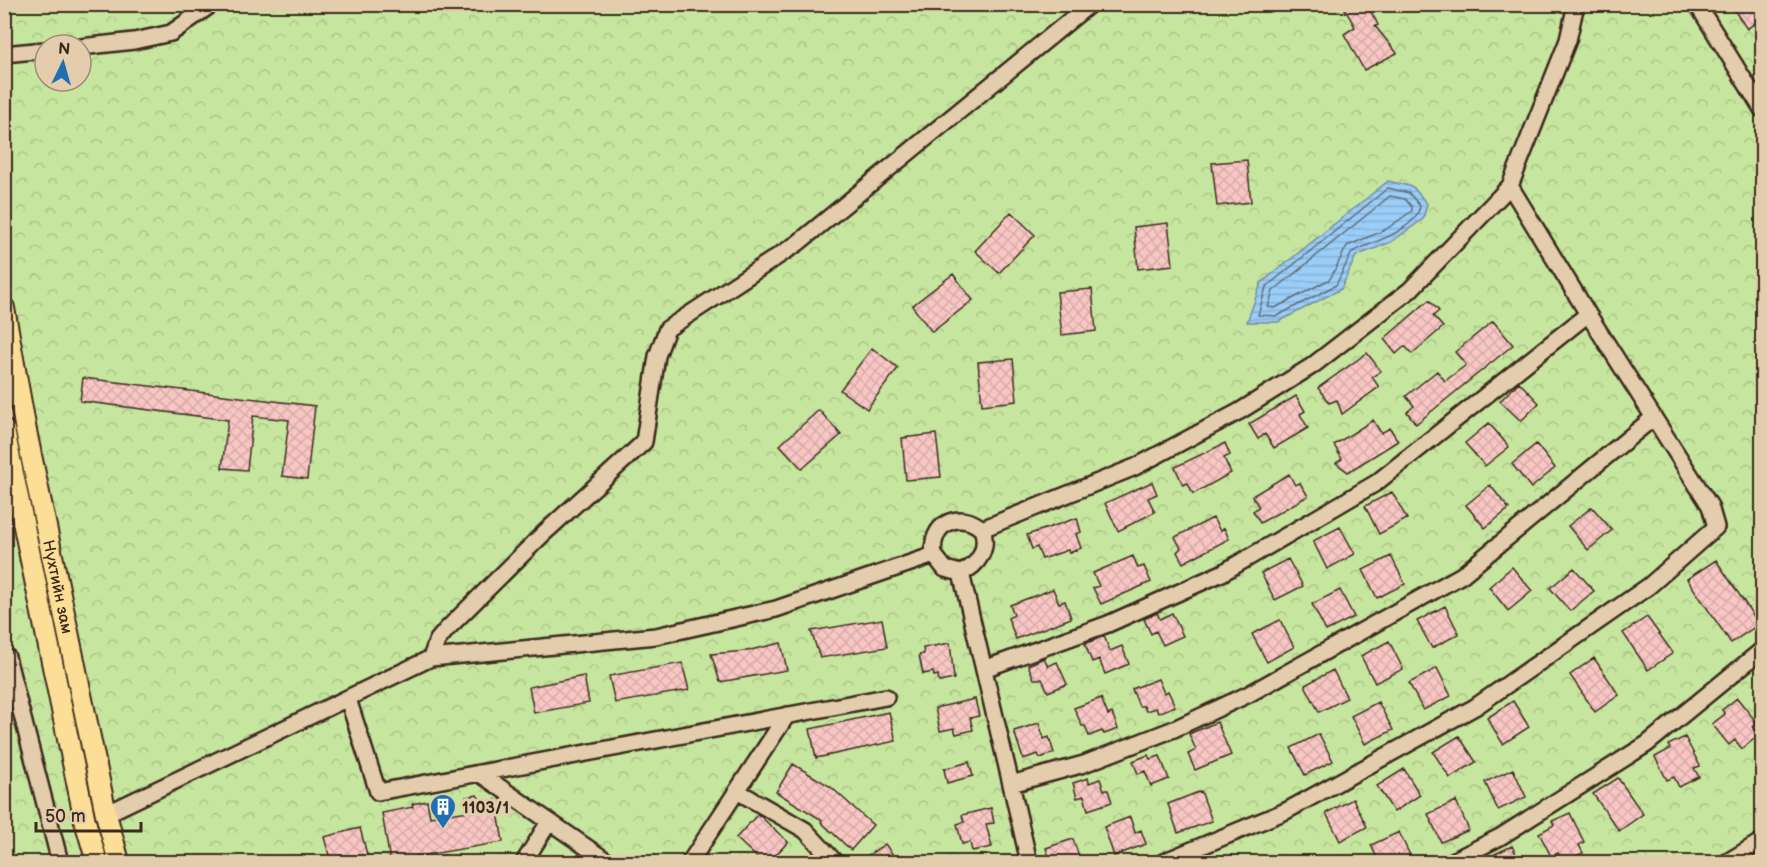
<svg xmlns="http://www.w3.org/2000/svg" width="1767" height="867" viewBox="0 0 1767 867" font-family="'Balsamiq Sans',sans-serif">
<defs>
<pattern id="park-crowns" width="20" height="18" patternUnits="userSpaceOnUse" patternTransform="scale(1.5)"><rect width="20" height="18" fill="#c6e59e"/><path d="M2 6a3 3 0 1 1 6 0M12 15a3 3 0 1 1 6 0" fill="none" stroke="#abc588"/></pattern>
<pattern id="water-rules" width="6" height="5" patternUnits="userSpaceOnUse" patternTransform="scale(1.5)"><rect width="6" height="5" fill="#9acdf8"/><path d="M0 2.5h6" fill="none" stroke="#86b0d4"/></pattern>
<pattern id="building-cross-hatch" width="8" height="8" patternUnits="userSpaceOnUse" patternTransform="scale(1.5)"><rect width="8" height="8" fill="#f8c7c4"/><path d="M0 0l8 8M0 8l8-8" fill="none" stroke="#d6aba8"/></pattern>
</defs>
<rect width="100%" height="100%" fill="#e3cdac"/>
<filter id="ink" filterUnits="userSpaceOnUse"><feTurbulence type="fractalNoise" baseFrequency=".0167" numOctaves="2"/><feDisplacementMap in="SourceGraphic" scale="12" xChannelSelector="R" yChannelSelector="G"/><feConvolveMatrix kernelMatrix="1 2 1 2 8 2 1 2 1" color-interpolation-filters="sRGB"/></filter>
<g filter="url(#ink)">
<path fill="url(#park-crowns)" stroke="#80885e" stroke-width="1.5" fill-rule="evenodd" d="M5 5H1762V862H5ZM45 45H81V81H45Z"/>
<path fill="url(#water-rules)" stroke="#748ca1" stroke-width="1.5" d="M1388 181 1413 187 1427 204 1423 219 1391 242 1356 256 1341 289 1278 322H1247L1261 283Z"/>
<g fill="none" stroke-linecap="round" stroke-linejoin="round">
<path stroke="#616b75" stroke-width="1.5" d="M1388 188 1409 193 1420 206C1416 231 1372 242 1352 252L1336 285 1277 316 1258 315 1266 287Z
M1390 196 1405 199 1412 207V211L1385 230 1347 246 1330 279 1275 308 1268 307 1273 291Z"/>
</g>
<path fill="url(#building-cross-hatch)" stroke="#3b2a1e" stroke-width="1.5" d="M1342 4H1367L1378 25 1375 26 1397 53 1364 70 1344 34 1355 27Z
M1730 4H1762V18L1747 29Z
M1247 160 1251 202 1217 206 1212 163Z
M1011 212 1035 235 999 273 975 251Z
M1168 223 1173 265 1138 269 1134 227Z
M953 274 973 300 932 332 912 306Z
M1092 289 1096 331 1062 335 1057 292Z
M1429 300 1439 311 1433 316 1443 327 1412 354 1405 346 1396 354 1384 339Z
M1493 321 1513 345 1416 424 1407 412 1414 406 1406 396 1437 371 1445 381 1466 365 1455 352Z
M872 348 898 368 867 409 840 390Z
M1367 353 1381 371 1372 377 1379 387 1342 414 1337 400 1329 403 1318 388Z
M1013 359 1017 401 982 405 978 362Z
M83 378 315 406 307 479 282 476 289 420 253 416 247 470 222 468 228 420 80 401Z
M1519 382 1539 403 1521 421 1500 401Z
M1296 396 1305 411 1300 414 1308 428 1274 448 1265 434 1258 439 1249 424Z
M819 410 841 435 802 469 780 445Z
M1373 420 1381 433 1390 428 1398 441 1348 472 1336 463 1342 459 1334 445Z
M1489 423 1509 447 1485 466 1465 443Z
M936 434 941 477 906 480 902 438Z
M1225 443 1230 455 1224 458 1231 473 1193 494 1188 483 1183 485 1175 467Z
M1536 444 1555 468 1531 488 1512 464Z
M1289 474 1295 485 1300 483 1308 496 1260 523 1253 511 1259 507 1252 496Z
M1152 482 1157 494 1148 498 1155 512 1118 531 1105 503Z
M1490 485 1509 509 1485 528 1466 505Z
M1392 492 1407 519 1379 534 1365 506Z
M1592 507 1612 530 1588 550 1568 526Z
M1077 518 1081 532 1076 534 1081 548 1069 553 1068 550 1042 559 1037 547 1032 549 1027 535Z
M1213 518 1220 531 1224 528 1229 539 1183 563 1177 552 1181 548 1175 537Z
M1340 527 1355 554 1327 569 1313 541Z
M1133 556 1138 568 1144 566 1151 582 1101 604 1093 588 1099 586 1093 573Z
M1391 556 1405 584 1377 598 1363 570Z
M1288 559 1303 586 1275 600 1261 573Z
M1716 560 1759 624 1731 643 1687 579Z
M1512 567 1532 591 1508 611 1489 587Z
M1574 568 1594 591 1570 611 1550 588Z
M1053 589 1059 603 1065 601 1071 618 1016 639 1008 618 1014 615 1010 605Z
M1340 590 1354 617 1326 631 1312 604Z
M1445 606 1459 634 1432 648 1417 621Z
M1157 613 1160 619 1172 613 1183 636 1163 645 1156 631 1151 634 1144 619Z
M1647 617 1673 653 1648 670 1623 633Z
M882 619 887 647 820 658 811 631Z
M1280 620 1294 647 1267 662 1252 634Z
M1104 636 1110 651 1122 646 1129 664 1105 674 1099 659 1092 662 1085 644Z
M1389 641 1403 669 1375 683 1361 656Z
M781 643 787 670 720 682 711 654 746 651Z
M950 643 954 679 939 682 938 675 934 676 933 672 923 674 919 655 924 654 923 648Z
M1044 658 1048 666 1057 662 1067 684 1048 692 1042 679H1034L1028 665Z
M1594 658 1619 695 1595 712 1570 675Z
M682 663 689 690 615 703 609 676Z
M1437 668 1451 696 1423 710 1409 683Z
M1333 670 1347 698 1319 712 1305 685Z
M584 676 589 703 534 713 529 687Z
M1158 679 1164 693 1168 691 1175 706 1158 713 1156 708 1146 711 1144 706H1139L1132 689Z
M1101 698 1108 715 1112 713 1118 729 1104 734 1102 731 1089 736 1085 726H1082L1074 708Z
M1737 698 1758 724 1753 727 1759 735 1742 749 1735 740 1729 745 1712 724 1725 714 1722 710Z
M975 699 979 716 970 718 973 730 956 734 954 728 940 731 935 708Z
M1513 701 1529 727 1503 744 1487 718Z
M1378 702 1393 730 1365 744 1351 716Z
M889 712 896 741 816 758 810 729Z
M1217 722 1231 755 1195 770 1188 754 1196 750 1189 734Z
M1039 723 1044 739 1049 737 1054 753 1040 758 1038 754 1023 759 1014 731Z
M1319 734 1333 761 1305 775 1291 748Z
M1459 736 1476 762 1450 778 1433 752Z
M1685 737 1700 766 1694 768 1699 777 1679 787 1674 777 1667 780 1655 757 1670 749 1668 745Z
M1148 755 1150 759 1160 756 1169 779 1151 786 1145 771 1138 774 1133 761Z
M969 762 973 776 947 783 944 769Z
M793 764 831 787 873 825 851 850 821 822 822 820 776 792Z
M1404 769 1420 795 1394 812 1377 786Z
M1513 769 1526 797 1498 810 1485 782Z
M1088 778 1089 783 1100 779 1104 790H1108L1112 802 1088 810 1084 796 1077 798 1073 783Z
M1618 778 1643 814 1619 831 1593 794Z
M1201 791 1212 821 1178 833 1168 804Z
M477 795 482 803 496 800 503 842 390 861 382 813 413 807 412 804 427 801 430 817 469 811 466 797Z
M1353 799 1367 827 1340 841 1326 813Z
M1456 801 1469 830 1441 842 1428 814Z
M991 808 994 823 986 824 992 847 972 851 970 842 962 844 957 824 964 822 962 815Z
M1570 813 1584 842 1579 845 1583 853 1563 862 1558 853 1551 856 1539 833 1554 825 1552 821Z
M758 814 788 842 769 862H762L736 838Z
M1130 817 1135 833 1141 830 1146 844 1114 856 1104 827Z
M360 828 369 862H331L324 837Z
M1399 832 1413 862H1379L1371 845Z
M1073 839 1081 862H1051L1046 848Z
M885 844 898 862H858Z
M1512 846 1520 862H1498L1495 854Z"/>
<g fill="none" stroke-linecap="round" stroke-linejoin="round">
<defs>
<path id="minor" d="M1697 4 1762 109
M81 47 134 41 171 33 212 4
M4 54 45 50
M1510 186 1568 40 1576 4
M934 555C929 524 959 509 982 529L1135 467 1240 411 1312 366 1410 290 1510 186 1588 314 1376 483 1325 513 1222 573 1108 624 984 669
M961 573 1011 784 1084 764 1174 729 1249 694 1462 575 1653 418
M4 657H7L60 862
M431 658 437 641 447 629 543 534 644 442 657 356 667 329 798 243 1090 4
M348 699 378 792 886 697
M479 773 608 862
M1011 784 1029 862
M737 791 805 830 835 862
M106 814 431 658 656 636 776 609 934 555 945 569 961 573C979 565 989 548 982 529
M524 862 549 822
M690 862 787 715
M1163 862 1286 811 1475 707 1649 586 1716 527 1710 506 1588 314
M1451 862 1500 837 1647 744 1762 650
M1727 862 1762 841"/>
<g id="major">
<path id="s1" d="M4 308 26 431 106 814 119 862"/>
<path d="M4 430 85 821 97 862"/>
</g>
</defs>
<use href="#minor" stroke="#3b2a1e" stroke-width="20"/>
<use href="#major" stroke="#3b2a1e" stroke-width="24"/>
<use href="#minor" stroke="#e3cdac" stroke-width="15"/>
<use href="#major" stroke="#fdde96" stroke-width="20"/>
</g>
</g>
<defs>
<symbol id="building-pin" viewBox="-11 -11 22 30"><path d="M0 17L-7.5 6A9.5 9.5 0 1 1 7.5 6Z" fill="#1f6fb2" stroke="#e3cdac"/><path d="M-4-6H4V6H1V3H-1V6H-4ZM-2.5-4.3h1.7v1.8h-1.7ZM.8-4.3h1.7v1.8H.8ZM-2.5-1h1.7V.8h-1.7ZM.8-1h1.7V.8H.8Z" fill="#fff"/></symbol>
</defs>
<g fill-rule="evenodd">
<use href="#building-pin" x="428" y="792" width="30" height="40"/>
</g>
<g text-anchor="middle" stroke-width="6" stroke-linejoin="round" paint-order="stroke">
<g font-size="16" fill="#3b2a1e" stroke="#e3cdac">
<text dy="6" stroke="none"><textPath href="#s1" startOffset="284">Нүхтийн зам</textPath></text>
</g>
<g font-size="16" font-weight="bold" fill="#3b2a1e" stroke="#e3cdac" text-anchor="start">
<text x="462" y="813">1103/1</text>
</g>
</g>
<rect width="1767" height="867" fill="none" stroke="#e3cdac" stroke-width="24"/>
<rect x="12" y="12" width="1743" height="843" fill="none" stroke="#3b2a1e" stroke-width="2" filter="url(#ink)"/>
<g transform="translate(63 63) rotate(5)"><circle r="28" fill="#e3cdac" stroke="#a08c73" stroke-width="1.5"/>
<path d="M0-4.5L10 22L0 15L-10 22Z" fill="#1f6fb2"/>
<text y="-9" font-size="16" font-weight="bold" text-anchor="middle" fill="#3b2a1e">N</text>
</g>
<path d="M36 822v9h105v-9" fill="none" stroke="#3b2a1e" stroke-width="3"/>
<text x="45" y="822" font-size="18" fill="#3b2a1e" stroke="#e3cdac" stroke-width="4.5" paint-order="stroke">50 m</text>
</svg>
